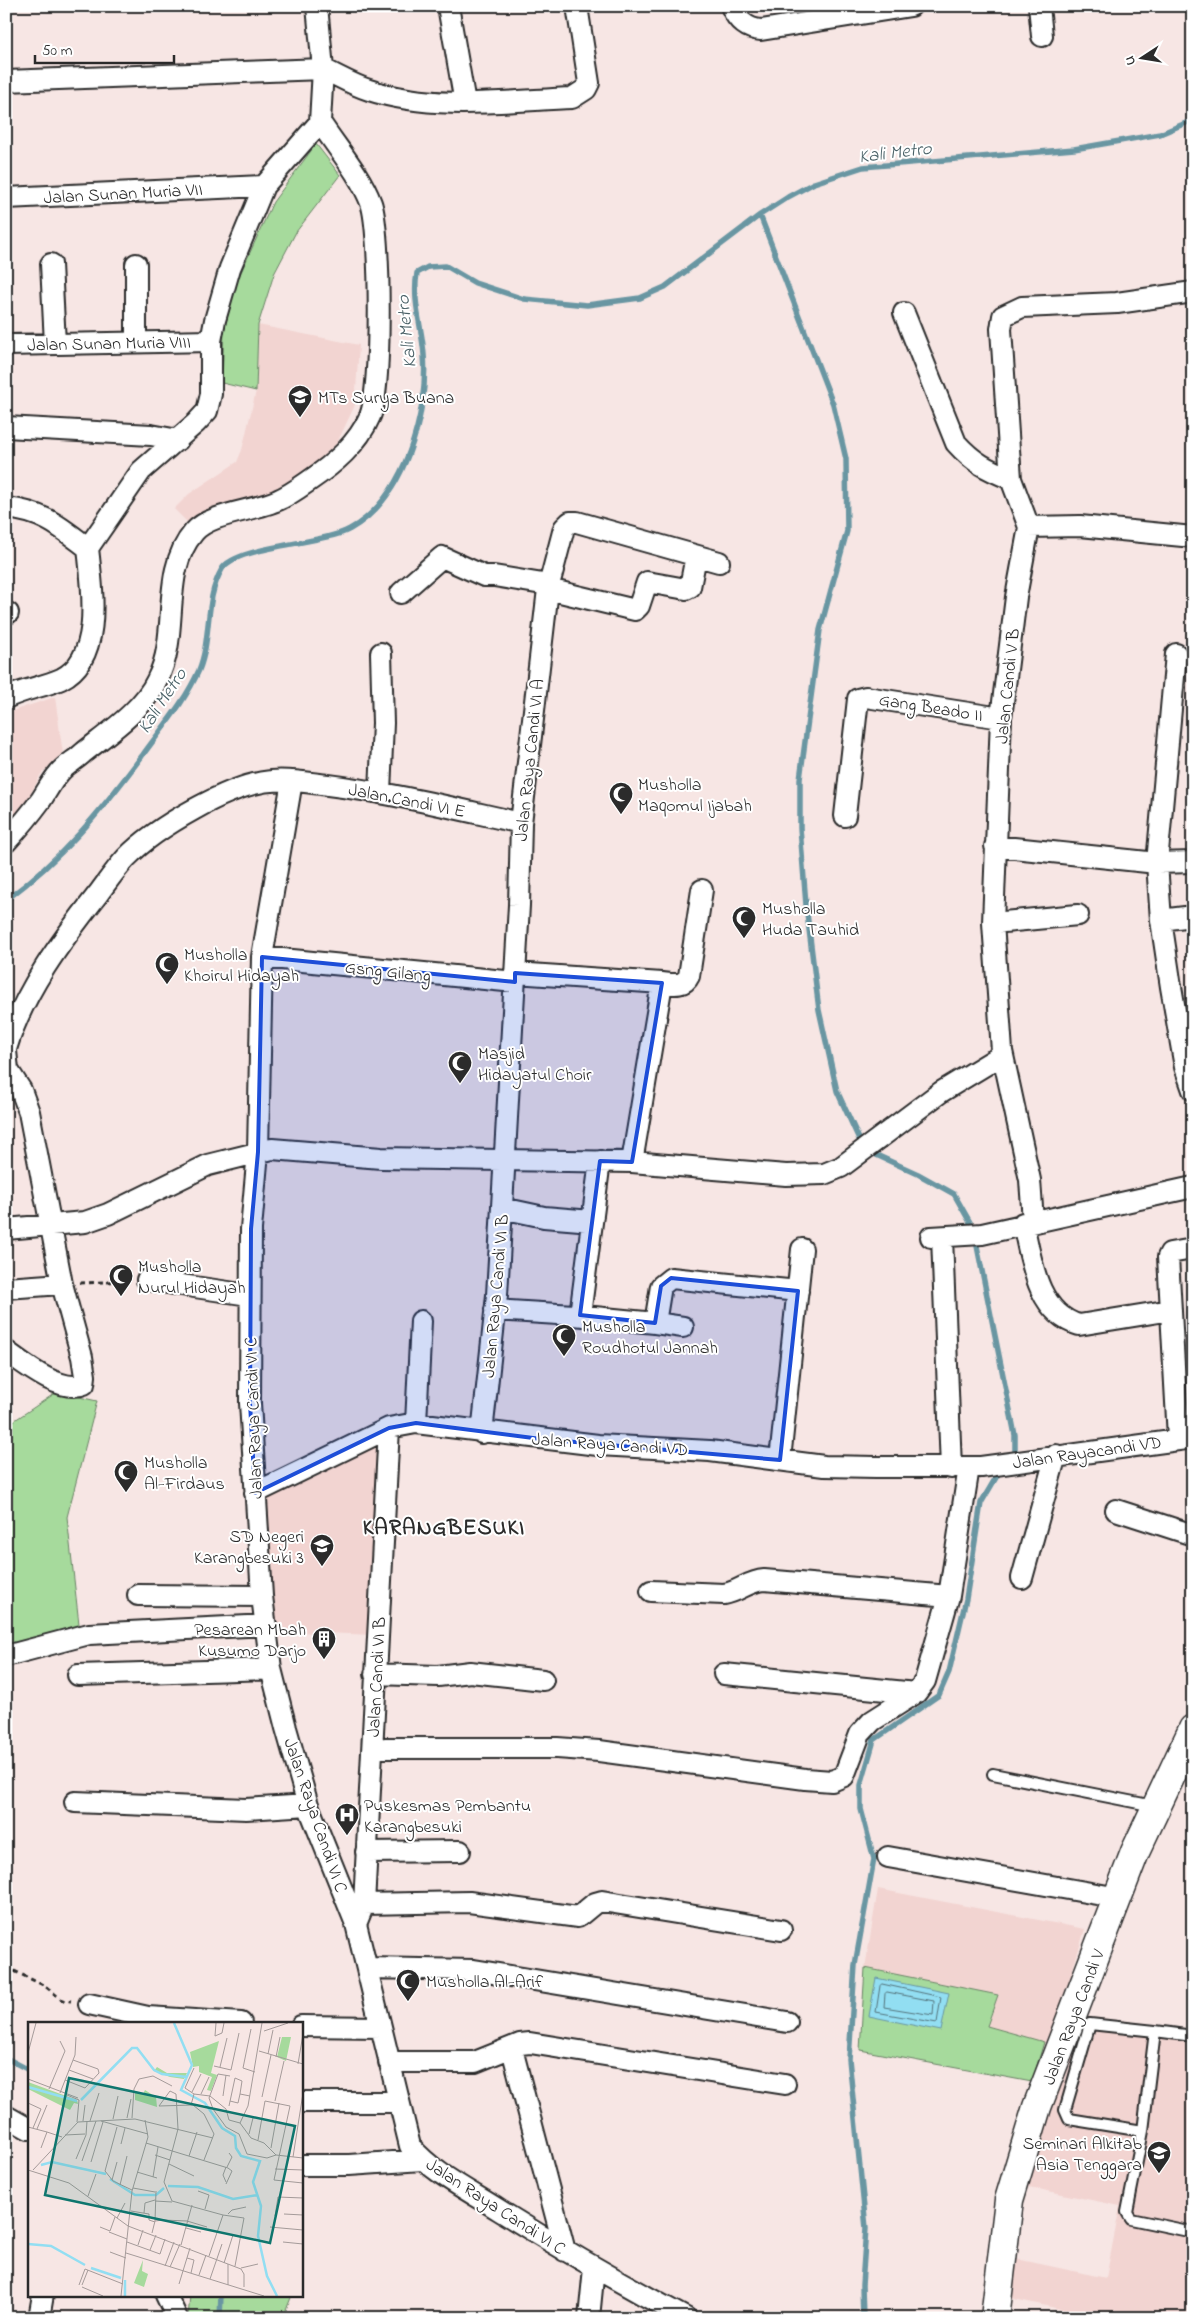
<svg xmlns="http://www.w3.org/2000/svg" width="1199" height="2324" viewBox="0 0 1199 2324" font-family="'Indie Flower',sans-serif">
<rect width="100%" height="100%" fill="#f7e6e4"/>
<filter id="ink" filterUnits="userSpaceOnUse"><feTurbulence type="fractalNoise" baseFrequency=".02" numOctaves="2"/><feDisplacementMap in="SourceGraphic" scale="10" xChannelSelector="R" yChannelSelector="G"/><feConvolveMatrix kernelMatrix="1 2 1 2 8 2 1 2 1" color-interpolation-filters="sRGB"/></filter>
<g filter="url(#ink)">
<path fill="#f2d4d1" d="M258 325 359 345 355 405 337 443 300 478 273 493 221 505 204 513 190 525 174 509 189 494 237 462 242 450 256 391Z
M55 697 63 754 41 774 27 801 6 827V713Z
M382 1441 375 1635 272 1631 264 1498Z
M878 1889 1085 1929 1050 2044 987 2026 998 1995 865 1968Z
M1083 2016 1193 2029V2318H1101L1010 2298 1012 2258 1106 2278 1120 2206 1024 2186 1044 2121Z"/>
<path fill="#a6da9c" stroke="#688264" d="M316 144 340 175 296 232 274 274 258 325 256 391 222 383 224 330 237 281 273 202Z
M57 1392 97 1401 67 1517 80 1633 6 1652V1426Z
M865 1968 998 1995 987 2026 1044 2042 1032 2082 860 2050Z
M190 2295H292L283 2318H188Z"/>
<path fill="#92def2" stroke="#6996a2" d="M876 1978 949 1993 941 2031 869 2016Z"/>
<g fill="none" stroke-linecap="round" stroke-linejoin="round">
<path stroke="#54737b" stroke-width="1" d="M882 1984 941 1997 937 2023 876 2012 880 1986Z
M887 1992 934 2001 933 2015 884 2007 885 1994Z"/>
<path stroke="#6996a2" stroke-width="5.5" d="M760 215 833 404 846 459 847 531 820 630 800 779V828L806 905 819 1010 837 1091 859 1139 872 1153 918 1174 954 1194 971 1224 977 1246 1015 1435V1452L1010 1458
M6 900C63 858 100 812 142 756 162 728 185 702 199 670 212 638 204 600 222 569 235 546 324 544 350 529 404 499 429 413 424 355 422 326 412 302 417 273L428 267 446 266 475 283 524 299 587 305 640 298 665 287 760 215 788 197 814 183 863 167 1074 149 1160 134 1193 120
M6 2058 29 2070
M220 2318 221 2295
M863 2318 862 2285 866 2228 849 2059 855 1965 874 1859 861 1809V1785L874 1740 939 1695 949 1672 966 1599 981 1503 1001 1469"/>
<defs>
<path id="lane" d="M993 1774 1154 1806
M1193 2036 1155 2031 1143 2131 1127 2212 1131 2219 1193 2232
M1143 2131 1069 2119 1065 2110 1090 2024 1155 2031"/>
<path id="street" d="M448 6 465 103
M731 6C737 20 746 29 761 30L911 6
M1039 6 1042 36
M6 81 323 69C338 76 353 85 369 90 434 111 505 101 572 98L586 89 589 83 577 6
M6 198 264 186
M51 264 55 344
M136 264V341
M904 313 956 443C974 463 987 469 1011 479
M6 345 211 341
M6 427 151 435 178 440
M6 508C44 512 59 526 88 548
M1029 527 1011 479 1001 329 1003 316 1022 307 1117 303 1193 292
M1029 527 1080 526 1193 537
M88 548 141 471 196 423 207 411 211 394V341L215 320 230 268 264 186 320 122 323 69 317 6
M548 589 635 610 639 606 647 582 686 589 690 587 696 556
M401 593 442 557 484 576H494L549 585
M6 613H8
M1176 654 1157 863 1161 920 1171 987 1185 1067 1193 1090
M6 698C24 689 43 687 61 679 104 658 92 587 88 548
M292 781 262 957 258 1152 251 1229 250 1403 262 1596 271 1669 286 1728 308 1805 356 1924 410 2146C434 2174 468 2190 499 2210 560 2248 622 2284 686 2318
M380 792 383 723 381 653
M845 816 858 699 866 697 1001 718
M6 842C19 828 30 815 41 800 47 791 52 781 59 773 65 765 76 760 83 753 108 733 143 710 157 680 181 634 159 573 194 532 210 513 255 511 278 500 288 496 299 488 309 481 334 464 358 444 370 416 382 389 381 231 371 203 360 174 337 148 320 122
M995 846 1157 863 1193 862
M1161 920 1193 916
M993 923 1078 915
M262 957 515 982
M515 973 662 983
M6 1049C23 992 62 940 98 894 107 882 116 869 126 858 155 828 230 784 271 781 290 779 310 783 328 785 393 793 457 809 521 823
M6 1051 8 1070 21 1090 29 1112 62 1284 82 1357 85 1376 84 1384C61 1394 24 1364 6 1351
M1002 1051 1030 1180 1033 1221
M632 1162 662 983C672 984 684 987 689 976L702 890
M502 1208 544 1217 592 1221
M1023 1223C1031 1259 1037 1313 1079 1325L1171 1310
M6 1229 85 1222 108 1214 208 1165 272 1149 381 1158 632 1162 786 1175 824 1174 841 1167 941 1092 997 1058 1002 1051 993 923 1001 718 1016 597 1029 527
M931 1237 982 1234 1193 1187
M942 1237 951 1468
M147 1280 249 1295
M6 1288 62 1284
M495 1310 574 1315 655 1323 661 1286 671 1278 798 1291
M580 1315 600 1161
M655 1323 683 1327
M416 1423 421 1321
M482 1433 497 1295 519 905 521 823 548 589 564 528 570 522H577L719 562
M1178 1438 1168 1257 1170 1253 1193 1249
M780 1460 802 1249
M255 1493 389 1428 416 1423 598 1445 710 1451 824 1466 876 1467H981L1193 1438
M1116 1510 1193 1535
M1022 1578 1056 1455
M651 1591 724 1594C739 1592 748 1581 764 1580L949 1596
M138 1595 262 1596
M6 1656 89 1634 266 1625
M375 1674 438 1676 470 1672 543 1680
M724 1674 916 1693
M78 1675 271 1669
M385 1748H557L599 1751 805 1779 832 1781 844 1776 860 1734 872 1721 916 1693 925 1681 949 1596 969 1467
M75 1802 246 1809 308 1805
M366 1852 460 1851
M888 1857 1119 1898
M364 1904 469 1902 578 1917 595 1903 602 1901 781 1930
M356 1924 364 1904 389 1428
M368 1968 474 1970 787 2022
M89 2004 148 2017 241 2023
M301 2026 381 2027
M512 2049 565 2251
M389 2062H475L520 2044 530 2043 785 2084
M301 2102H398
M6 2116 29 2129
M301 2165H349L422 2160
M166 2295 177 2318
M39 2318 43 2295
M589 2318 594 2268"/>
<path id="secondary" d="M995 2318 1009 2200 1037 2107 1135 1852 1193 1729"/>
</defs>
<use href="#lane" stroke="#2b2b2b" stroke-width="14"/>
<use href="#street" stroke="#2b2b2b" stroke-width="24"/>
<use href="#secondary" stroke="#2b2b2b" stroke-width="31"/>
<path stroke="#2b2b2b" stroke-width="3" stroke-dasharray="5 4" stroke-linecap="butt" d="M80 1283 129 1281
M6 1967 45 1986 62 2000 71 2001"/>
<use href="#lane" stroke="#fff" stroke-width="10"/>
<use href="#street" stroke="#fff" stroke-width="20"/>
<use href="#secondary" stroke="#fff" stroke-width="28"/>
</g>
</g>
<path fill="#1d4ed8" fill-opacity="0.2" stroke="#1d4ed8" stroke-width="4" stroke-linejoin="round" d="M262 957 515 982V973L662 983 632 1162 600 1161 580 1315 655 1323 661 1286 671 1278 798 1291 780 1460 541 1439 416 1423 389 1428 255 1493 250 1403 251 1229 258 1152Z"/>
<defs>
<symbol id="school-pin" viewBox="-11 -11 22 30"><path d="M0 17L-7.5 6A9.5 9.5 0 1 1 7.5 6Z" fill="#2b2b2b" stroke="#fff"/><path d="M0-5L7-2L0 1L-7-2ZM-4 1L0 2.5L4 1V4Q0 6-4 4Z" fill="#fff"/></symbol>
<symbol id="mosque-pin" viewBox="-11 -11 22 30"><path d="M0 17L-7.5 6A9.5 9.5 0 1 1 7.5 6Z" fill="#2b2b2b" stroke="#fff"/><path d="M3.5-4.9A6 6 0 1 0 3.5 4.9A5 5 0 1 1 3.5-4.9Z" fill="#fff"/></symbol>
<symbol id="building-pin" viewBox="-11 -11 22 30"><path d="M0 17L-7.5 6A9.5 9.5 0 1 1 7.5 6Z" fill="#2b2b2b" stroke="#fff"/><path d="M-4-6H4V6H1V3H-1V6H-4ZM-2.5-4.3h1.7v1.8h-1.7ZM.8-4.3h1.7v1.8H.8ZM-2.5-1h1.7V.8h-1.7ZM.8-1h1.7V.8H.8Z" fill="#fff"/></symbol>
<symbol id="hospital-pin" viewBox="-11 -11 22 30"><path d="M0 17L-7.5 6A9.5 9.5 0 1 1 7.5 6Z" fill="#2b2b2b" stroke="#fff"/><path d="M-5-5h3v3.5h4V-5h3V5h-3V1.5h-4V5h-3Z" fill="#fff"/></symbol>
<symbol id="university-pin" viewBox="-11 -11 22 30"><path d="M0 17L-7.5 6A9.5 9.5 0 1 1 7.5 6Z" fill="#2b2b2b" stroke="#fff"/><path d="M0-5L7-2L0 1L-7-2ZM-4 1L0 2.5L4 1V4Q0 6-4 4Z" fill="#fff"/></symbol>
</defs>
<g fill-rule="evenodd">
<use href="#school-pin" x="286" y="383" width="28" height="38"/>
<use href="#mosque-pin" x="607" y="780" width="28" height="38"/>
<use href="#mosque-pin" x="730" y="904" width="28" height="38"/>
<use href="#mosque-pin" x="153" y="950" width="28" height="38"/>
<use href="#mosque-pin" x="446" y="1049" width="28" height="38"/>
<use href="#mosque-pin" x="107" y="1262" width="28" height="38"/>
<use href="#mosque-pin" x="550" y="1322" width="28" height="38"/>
<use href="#mosque-pin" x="112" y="1458" width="28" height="38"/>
<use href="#school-pin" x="308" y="1532" width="28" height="38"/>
<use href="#building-pin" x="310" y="1625" width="28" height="38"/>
<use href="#hospital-pin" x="333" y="1801" width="28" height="38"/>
<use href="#mosque-pin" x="394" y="1967" width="28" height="38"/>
<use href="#university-pin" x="1145" y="2139" width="28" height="38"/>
</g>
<g text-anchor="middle" stroke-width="4" stroke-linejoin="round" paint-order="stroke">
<g font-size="18" fill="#2b2b2b" stroke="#fff">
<text transform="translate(123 193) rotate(-3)" y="6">Jalan Sunan Muria VII</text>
<text transform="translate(109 343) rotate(-1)" y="6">Jalan Sunan Muria VIII</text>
<text transform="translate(1007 686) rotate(-84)" y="6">Jalan Candi V B</text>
<text transform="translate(931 707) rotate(9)" y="6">Gang Beado II</text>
<text transform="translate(529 760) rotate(-84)" y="6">Jalan Raya Candi VI A</text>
<text transform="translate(407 800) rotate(11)" y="6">Jalan.Candi VI E</text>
<text transform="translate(388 971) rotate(6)" y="6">Gsng Gilang</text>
<text transform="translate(495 1296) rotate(-85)" y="6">Jalan Raya Candi VI B</text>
<text transform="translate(253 1418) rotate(-92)" y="6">Jalan Raya Candi VI C</text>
<text transform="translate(610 1444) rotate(4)" y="6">Jalan Raya Candi VD</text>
<text transform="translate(1087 1452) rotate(-8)" y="6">Jalan Rayacandi VD</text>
<text transform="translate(376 1677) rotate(-87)" y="6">Jalan Candi VI B</text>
<text transform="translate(316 1815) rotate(71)" y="6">Jalan Raya Candi VI C</text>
<text transform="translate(1073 2017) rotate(-69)" y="6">Jalan Raya Candi V</text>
<text transform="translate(496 2206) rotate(33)" y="6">Jalan Raya Candi VI C</text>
</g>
<g font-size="18" fill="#2b2b2b" stroke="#fff" text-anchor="start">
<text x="318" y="403">MTs Surya Buana</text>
<text x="638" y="790">Musholla<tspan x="638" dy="21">Maqomul Ijabah</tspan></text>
<text x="762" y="914">Musholla<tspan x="762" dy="21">Huda Tauhid</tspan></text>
<text x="184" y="960">Musholla<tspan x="184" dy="21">Khoirul Hidayah</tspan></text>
<text x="478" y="1059">Masjid<tspan x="478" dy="21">Hidayatul Choir</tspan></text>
<text x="138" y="1272">Musholla<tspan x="138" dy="21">Nurul Hidayah</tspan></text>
<text x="582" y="1332">Musholla<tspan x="582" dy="21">Roudhotul Jannah</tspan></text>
<text x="144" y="1468">Musholla<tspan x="144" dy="21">Al-Firdaus</tspan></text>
<text x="304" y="1542" text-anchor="end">SD Negeri<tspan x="304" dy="21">Karangbesuki 3</tspan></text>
<text x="306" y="1635" text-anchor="end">Pesarean Mbah<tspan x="306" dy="21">Kusumo Darjo</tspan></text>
<text x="364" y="1811">Puskesmas Pembantu<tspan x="364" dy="21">Karangbesuki</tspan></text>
<text x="426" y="1987">Musholla Al-Arif</text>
<text x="1142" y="2149" text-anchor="end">Seminari Alkitab<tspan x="1142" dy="21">Asia Tenggara</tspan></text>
</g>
<g font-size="19" font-style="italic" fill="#4a6167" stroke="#fff">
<text transform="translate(895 151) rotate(-7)" y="7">Kali Metro</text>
<text transform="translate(405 332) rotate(-96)" y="7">Kali Metro</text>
<text transform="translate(161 700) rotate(-57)" y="7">Kali Metro</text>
</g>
<g font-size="22" font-weight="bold" letter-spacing="1" fill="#2b2b2b" stroke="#fff">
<text x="444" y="1534">KARANGBESUKI</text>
</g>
</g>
<g transform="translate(28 2022)">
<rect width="275" height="275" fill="#f7e6e4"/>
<path d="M254 15H263L258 39 249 35ZM191 19 183 51 189 53 183 69 179 68 184 55 171 50V44L165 45 162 30ZM129 45 139 51H159L156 57 142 55 126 49ZM0 60 49 78 50 82 46 81 42 88 0 67ZM117 68 128 75 129 85 107 78V69L115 72ZM115 238 114 249 120 252 116 265 106 261Z" fill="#a6da9c"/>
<path fill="none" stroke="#92def2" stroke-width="2.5" d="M146 1 164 43 153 68 177 81 194 106 207 114 208 126 213 134 232 139 225 160 233 184 230 214 239 254 249 274M0 65 49 79M53 78 104 26H109L126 48 134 52 159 55M13 143 24 140 78 152M82 157 107 173H128L136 166M140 164 170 165 205 177 230 173M0 222 23 224 57 243M63 246 93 256M97 274V258"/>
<path fill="none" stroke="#a59b9a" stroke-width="1" d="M188 1 187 14 194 11 196 1M223 7 215 46 227 50M236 9 260 1M231 29 275 42M0 31 8 1M240 32 245 8M248 35 252 15M270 42 275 12M186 44 203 48 211 11M192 45 199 16M166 46 157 66 166 72M41 48 65 57M202 54 190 52 181 76 185 87 198 105 211 112 219 132 239 136 248 133M0 57 50 76M37 58 57 66 71 51 70 47 45 38M21 67 37 29 32 19M164 70 173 52M32 71 47 33 48 15M173 72 181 55M39 73 51 78 49 100M195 74 198 53M234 75 243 33M202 79 210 81 212 72M247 79 256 39M0 81 13 87 5 106M163 83 166 72 182 74 198 87 201 98 212 101M131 84 142 69 148 72 150 107 136 160 144 179 195 193M131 84 165 83 176 92 186 112 176 138M201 84 207 56 214 59 212 72 222 74M99 96 103 77M104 96 106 67 111 57 125 54 144 64M85 97 90 74M55 99 57 83M62 99 71 71M73 99 120 112M212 101 220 84 234 1M212 101 223 116 236 121 248 133 275 136M0 105 19 110 13 126M89 105 77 149 85 159 104 168M9 107 19 83M19 110 34 115M221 112 225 96M37 113 57 112M230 118 237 79 262 84 246 158 275 161M118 121 200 146 204 149 198 162M93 122 97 106M243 126 251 81M127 133 142 138M161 134 169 110M265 135 275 71M48 137 58 113 59 99M54 139 68 99M63 140 75 100M141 142 166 154M199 145 204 135 201 131M247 147 275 148M0 148 41 161 100 204 213 247 216 252V265M5 148 50 100 107 97 185 116M109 150 129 156M125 155 130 125M84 158 89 140M198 160 195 153 198 145M92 163 99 134M105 166 127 170M170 169 181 173 177 187M60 174 68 152M127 179 144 180M103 189 121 192V198L127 200M116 191 117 181 127 178M200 192 204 188 218 185M256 192 275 193M195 193 216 196 207 244M247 194 250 175 275 176M89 196 97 181M127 199 128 169M72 205 82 209 87 195M242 205 275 208M158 206 173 210M81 210 99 217M124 211 127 199 135 198 159 199 179 205M99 220 132 232 137 217M255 220 275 222M110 223 115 208M153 223 164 183M122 228 128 213M82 230 98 236M98 231 236 274M181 234 195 193M159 236 166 238 163 251M196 241 205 213M200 242V263M137 244 146 220M142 245 152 222M213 246 230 242M171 253 178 233M182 257 194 222M151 262 162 226M51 263 57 247 95 262M54 263 60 248M54 265 75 274M93 274 104 169 120 115 117 98"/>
<path fill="#0f766e" fill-opacity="0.15" stroke="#0f766e" stroke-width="2.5" d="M41 56 267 104 242 221 17 173Z"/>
<rect width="275" height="275" fill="none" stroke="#2b2b2b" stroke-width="2.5"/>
</g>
<rect width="1199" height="2324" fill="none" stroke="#fff" stroke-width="25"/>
<rect x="12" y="12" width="1174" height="2299" fill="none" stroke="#2b2b2b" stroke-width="2" filter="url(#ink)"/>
<g transform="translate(1142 58) rotate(258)" stroke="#ffffff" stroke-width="4" paint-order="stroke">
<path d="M0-4L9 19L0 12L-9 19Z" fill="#2b2b2b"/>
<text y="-8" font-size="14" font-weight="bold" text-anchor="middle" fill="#2b2b2b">U</text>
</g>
<path d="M35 55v8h139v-8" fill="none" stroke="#2b2b2b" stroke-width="2.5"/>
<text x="42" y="55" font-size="15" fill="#2b2b2b" stroke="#ffffff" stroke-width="4" paint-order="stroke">50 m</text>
</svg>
